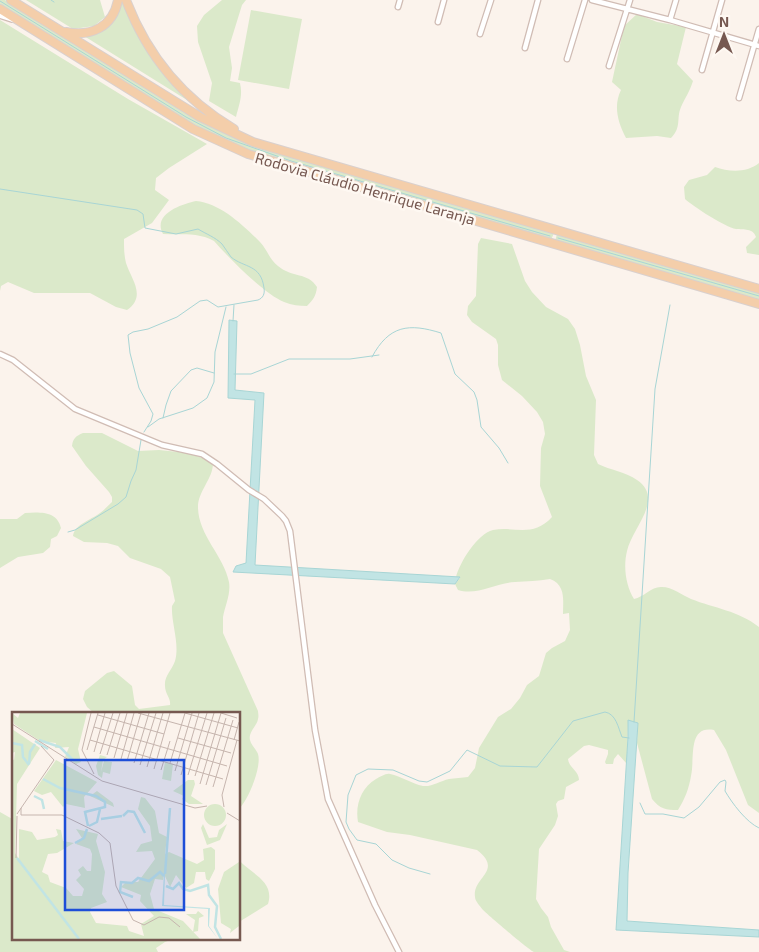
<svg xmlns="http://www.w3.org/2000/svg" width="759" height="952" viewBox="0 0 759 952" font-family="'Exo 2',sans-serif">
<rect width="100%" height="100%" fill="#fbf3ec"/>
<path fill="#dbe9ca" d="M0 0H5L186 112 212 126 554 233 551 240 264 157 208 134 0 6Z
M26 0H100L105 17 94 26 73 29Z
M121 0H123C134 29 147 55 167 78 176 88 188 96 195 105L84 36 94 34Z
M222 0H246L242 5 229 47 232 68 230 81 240 83C243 96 239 105 236 117L209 101 212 83 198 42 197 26 204 15Z
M251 10 302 19 289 89 238 80Z
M637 14 657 22 686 27 677 64 693 81C690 91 685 98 681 107 676 119 682 127 671 138L657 136 626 138C618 123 613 106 621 90L612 82 624 26Z
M0 20 128 99 207 144 169 168 156 178 155 190 169 200 152 223 124 239C124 247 124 255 126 263 131 279 147 296 127 310L116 307 90 293H34L8 282 1 286 0 291Z
M759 163V255L747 253 746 247 756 237C753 228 744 230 736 229 725 227 694 207 685 199L684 187 689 180 707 175 715 167C729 172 747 173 759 163Z
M196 201C220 203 243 225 260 242 267 249 269 259 278 266 292 278 308 272 317 287 316 296 313 300 307 306 299 306 292 305 284 302 264 294 229 258 214 241 198 232 181 235 163 234 152 214 182 204 196 201Z
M557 234 759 292V301L555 241Z
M481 238 512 244 525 281 532 292 546 307 568 319 575 329 580 345 586 376 596 400 594 455 598 464C610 470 626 472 637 480 665 499 632 528 627 551 623 567 626 586 634 599 644 597 652 586 662 587 672 587 682 595 691 599 714 608 739 611 759 627V813L748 805 726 750 714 730C687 725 695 759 691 776 689 788 685 799 678 810 666 810 660 809 652 799L637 743 638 723 628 721 627 764 618 754 614 759 613 764H606L605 762 608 754V750L589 745 584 746 568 759C569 768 579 771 579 780L566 787 564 799 558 801 556 804 558 816 555 825 539 849 536 899 541 908 548 917 551 927 564 950 570 952C562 952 540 952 534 952 529 950 488 915 483 910 480 906 475 901 475 897 472 877 504 871 477 850L410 835 387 832 358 822C355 805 361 788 376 779 380 777 386 773 390 774 401 776 412 784 423 786 432 787 440 781 449 779 455 778 462 778 468 777L475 768 479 748 498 717 511 709 520 698 527 685 539 676 546 653 552 648 565 641 570 630 569 613 563 614C563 600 566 585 550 579 538 581 527 581 515 582 496 583 477 596 458 590L455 584 460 578 456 577C460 562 477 534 493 530 515 526 533 538 552 517L540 486 541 448 545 434 543 422 537 412 522 396 502 380 498 365V345L496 339 472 322 467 315 468 306 476 296 478 244Z
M83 433H102L138 451 159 450 188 453 209 460 213 463C213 479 198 491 198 507 198 535 224 556 229 582 231 594 225 606 223 617 223 622 223 627 223 633L258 711C258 713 259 716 258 719 257 726 248 732 250 740 251 745 256 749 258 754 262 767 248 800 239 809V713H94L87 707 83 699 85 691 107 673 114 671 132 686 135 705 139 709 170 705C171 698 165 694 165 686 164 676 172 670 175 661 180 644 171 623 172 606L175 601 170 577 161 569 130 558 118 546 107 543 84 542 73 536C75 524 91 520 100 513 104 510 108 506 112 502V497L109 492 86 466 72 446C73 438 76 436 83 433Z
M25 513C40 512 57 511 61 528L57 536 51 539 50 547 43 553 18 557 0 568V519H17Z
M0 812 14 820V938H176L165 942 156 948 158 952H0Z
M239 860C251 874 275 881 268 904L239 922Z"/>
<path fill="#c1e4e4" stroke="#a8d5d5" d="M229 320 237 321 235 390 264 393 255 565 460 577 455 584 233 572 236 566 246 563 255 400 228 398Z
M628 720 638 723 628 873 627 921 759 930V937L616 930 628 737Z"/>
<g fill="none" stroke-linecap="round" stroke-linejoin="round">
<path stroke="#a8d5d5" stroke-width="1" d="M51 0 54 2
M0 1 186 117 226 138 291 161 550 236
M0 189 137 210 143 214 145 228 176 234 198 229C206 234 215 237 222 244 225 248 228 253 231 257 244 268 261 264 264 288 265 294 263 298 258 300L218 307 207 300 200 301 177 317 148 329 133 332 128 335 130 353 139 388 153 414 151 421 144 432
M558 238 759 296
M233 321 234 305
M372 357C389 325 409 323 441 333L455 374 474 392 477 400 481 427 499 448 508 463
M234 374H251L289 359H350L379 355
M163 418 166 405 171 391 191 370 197 368 214 373
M148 427 159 419 193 408 207 398 214 382 215 352 226 307
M68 532 75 530 118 504 126 497 131 481 136 470 141 440
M634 722 655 389 670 305
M640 803 645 814H663L684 818 699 807 720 782 725 780 726 782 725 791C732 803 746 822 759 828
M430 874 409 868 392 860 376 844 357 840 349 829 346 822 348 795 356 775 368 769 393 770 419 781 427 782 450 771 467 750 500 766 537 767 573 721 605 712C616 714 618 727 622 737L629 738"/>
<defs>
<path id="minor" d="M592 0 670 20 759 46
M398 7 400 0
M670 20 676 0
M438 22 444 0
M480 34 491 0
M525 48 538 0
M567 59 585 0
M609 66 630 0
M702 70 722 0
M739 98 759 29
M0 354 13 360 75 409 162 445 202 454 217 464 249 490 264 499 282 516 286 521 290 531 315 730 328 799 375 905 399 952"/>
<path id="tertiary" d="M0 15 12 19"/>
<path id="primary" d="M11 0 200 117 253 142 759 289
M126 0C147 55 183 99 234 129
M0 9 193 129 248 154 759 304
M66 32C91 37 113 27 118 0"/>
</defs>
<use href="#minor" stroke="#d0bcb4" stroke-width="7"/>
<use href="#tertiary" stroke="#d0bcb4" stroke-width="8"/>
<use href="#primary" stroke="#d9d0ce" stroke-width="10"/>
<use href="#minor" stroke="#fff" stroke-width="4.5"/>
<use href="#tertiary" stroke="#fff" stroke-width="5.5"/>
<use href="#primary" stroke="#f4ceaa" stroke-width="8"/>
</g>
<g text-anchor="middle" stroke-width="5" stroke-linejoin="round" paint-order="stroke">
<g font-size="15" fill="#765850" stroke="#fef8f2">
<text transform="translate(365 189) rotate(16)" y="5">Rodovia Cláudio Henrique Laranja</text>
</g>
</g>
<g transform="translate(12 712)">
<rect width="228" height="228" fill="#fbf3ec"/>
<path d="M0 1 6 6 8 1H75L66 37 69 50 64 52 53 45 57 35 43 36 44 31 28 29 2 12ZM0 17 28 36 5 72 3 141 7 147V117L20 120 25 128 43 125 46 123 44 117 49 118 51 129 62 131 45 141 36 142 30 160 36 163 38 170 54 176 61 184H70L72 177 64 168 69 163 66 158 71 154 75 159H79L80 142 78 137 64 132 70 126 64 117 86 122 84 129 93 160 90 182 95 190 79 196 78 200 84 211 115 214 117 219 132 224 129 212 142 204 128 189 129 183 109 175 114 170H126L143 147 140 139 124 140 129 132 140 129 138 114 126 97 129 85 133 86 143 99 147 121 155 125 153 142 157 140 185 152 192 148 191 137 199 135 203 138V157L197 169 194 167 193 160H184L182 171 174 176 164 163 158 175 152 162 151 168 143 167 138 182 142 197 171 209 188 227H0V47L2 48 3 40 0 41ZM88 43 95 45 91 48 89 60 92 49 100 50 98 62 91 60 90 66 86 63 84 54ZM44 48 85 70 72 85 73 96 54 92 51 95 39 80 30 83 22 79ZM153 50 161 52 159 69 150 67ZM176 68H182L183 72 179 84 191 92H177L170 87 172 84 161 79ZM85 79 101 91 102 95 78 84ZM192 103a11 11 0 1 1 22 0a11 11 0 1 1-22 0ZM191 112 197 126 205 125 207 118 215 112 208 128 195 133 189 116ZM227 150V214L218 221 219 217 209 211 206 177 212 160ZM186 199 192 204 187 206 186 219 181 220 183 208 174 202H184Z" fill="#dbe9ca"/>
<path d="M152 161 153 162 152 193 198 196 197 214 206 227 196 214V197L150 194Z" fill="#c1e4e4"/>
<path fill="none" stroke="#c1e4e4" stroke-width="2.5" d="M27 28 48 35 61 48M23 29 36 37M0 31 10 33 11 45 17 53M17 52 18 40 23 32M31 67 48 76 84 84 93 90V95L73 100 76 114M22 84 30 88 32 97M111 104 116 99 122 100 133 121M89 107 110 104M77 114 85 110 88 97M63 131 72 126 75 117M5 146 67 227M153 162 158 96M154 174 161 177 167 171 171 177 178 179 196 173 197 183 205 194 203 215 209 227M121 185 108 180 109 170 120 171 126 166 137 169 148 160 152 164"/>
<path fill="none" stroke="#c6b5ae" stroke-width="1" d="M79 1 70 38 82 62M126 1 228 29M173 1 226 16M209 1 225 6M86 3 152 22M0 12 90 69 183 96 195 94M82 15 215 54M166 26 219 41M78 28 211 67M222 28 227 10M29 34 42 48M75 38 86 1M82 40 93 1M88 42 101 1M95 43 108 1M102 46 115 1M109 47 122 1M115 49 129 1M122 51 137 1M158 51 173 1M128 53 144 1M135 55 151 1M142 57 158 1M149 58 158 29M163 59 180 1M169 63 187 1M176 63 195 1M183 64 202 1M188 72 209 1M194 73 214 6M201 75 221 8M212 95 210 83 225 28M9 96V103H50L87 121 98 131 104 174 121 208 132 213 147 205 157 206 168 215M215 101 228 109M5 102 42 48M4 146 5 104"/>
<path fill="#1d4ed8" fill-opacity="0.15" stroke="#1d4ed8" stroke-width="2.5" d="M53 48H172V198H53Z"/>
<rect width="228" height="228" fill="none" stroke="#765850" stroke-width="2.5"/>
</g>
<g transform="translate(724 35)" stroke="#fef8f2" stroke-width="4" paint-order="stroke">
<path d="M0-4L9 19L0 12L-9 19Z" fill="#765850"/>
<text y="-8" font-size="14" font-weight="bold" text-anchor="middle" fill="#765850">N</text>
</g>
</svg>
